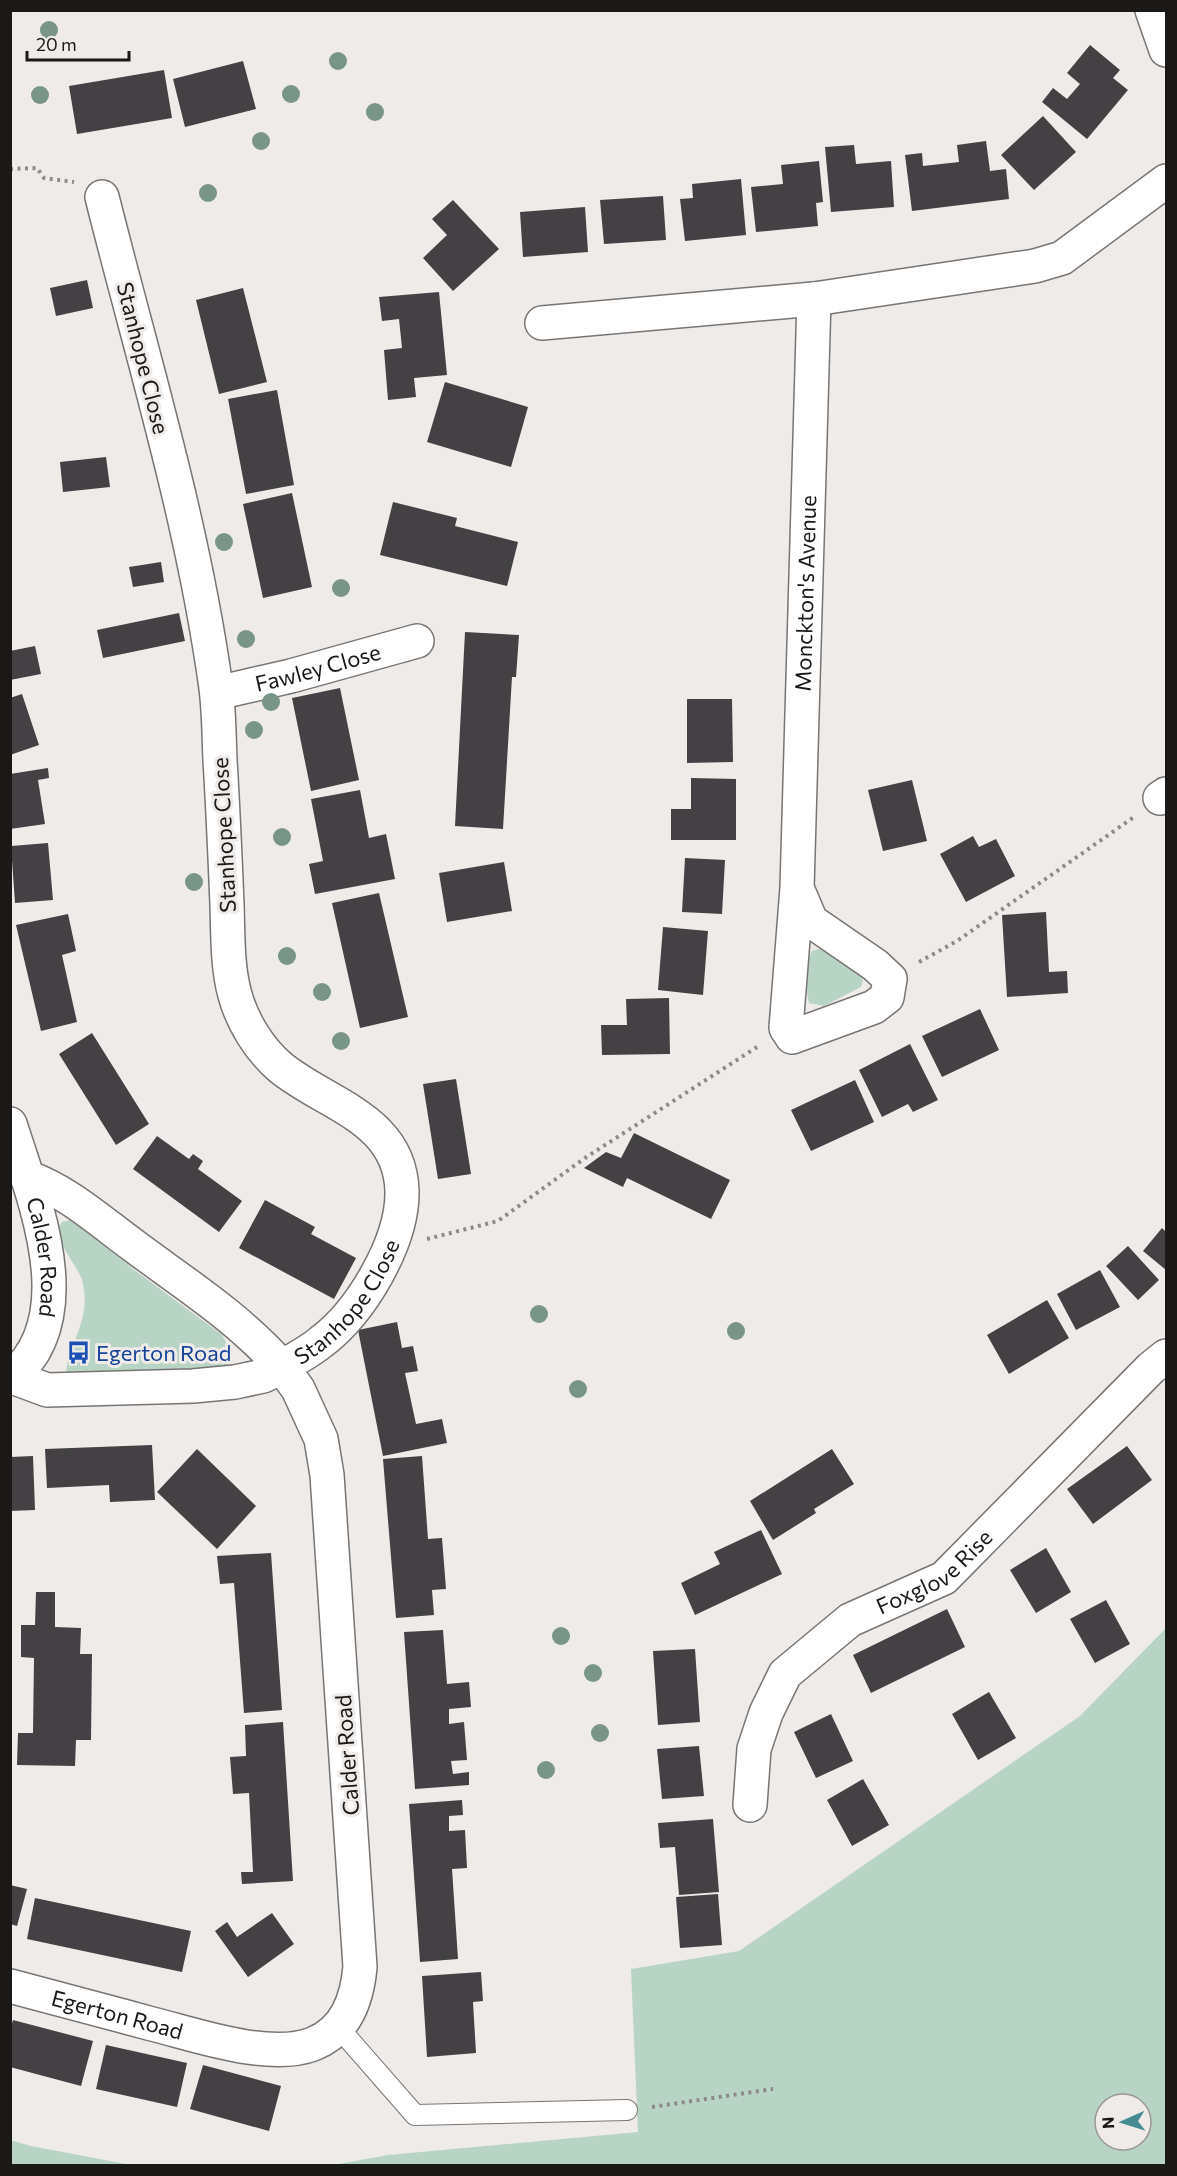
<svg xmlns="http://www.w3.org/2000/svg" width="1177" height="2176" viewBox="0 0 1177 2176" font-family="Commissioner,sans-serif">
<rect width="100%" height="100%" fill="#efebe9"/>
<path fill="#b8d4c4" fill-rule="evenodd" d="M822 948C838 956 870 964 861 987L824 1006 809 1003C805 987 804 966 812 951Z
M71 1220 81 1225 133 1269 221 1334 231 1349V1361L223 1370 66 1373C67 1367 67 1361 69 1355 79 1330 90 1308 82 1280 77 1264 50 1237 62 1222Z
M1166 1628V2165H333L388 2155 638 2132 631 1969 739 1951 1080 1716ZM1105 2104H1141V2140H1105Z
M10 2140 31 2146 131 2165H11Z"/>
<path fill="#434143" d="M1090 45 1120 70 1113 78 1128 90 1087 139 1042 102 1053 88 1067 99 1080 84 1067 73Z
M243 61 256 109 185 127 173 79Z
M164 70 172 118 77 134 69 86Z
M1043 116 1076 152 1034 190 1001 155Z
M986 141 990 171 1006 169 1009 199 912 211 905 155 922 153 923 166 959 162 957 145Z
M854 145 856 164 891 161 894 207 831 212 825 147Z
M819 161 823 202 816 203 818 226 756 232 751 187 783 184 781 165Z
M741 179 746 235 685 241 680 199 693 198 692 184Z
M663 196 666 240 604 244 600 200Z
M453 200 499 249 453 291 423 258 447 235 432 219Z
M585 207 588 252 523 257 520 212Z
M87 280 93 308 56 316 50 288Z
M243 288 267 382 219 394 196 300Z
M439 292 447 375 414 378 416 397 388 400 384 350 402 348 399 319 382 321 379 297Z
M445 382 528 407 511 467 427 442Z
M277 390 294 485 246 494 228 399Z
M106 457 110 487 63 492 60 462Z
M292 493 312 587 263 598 243 504Z
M393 502 457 518 455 526 518 542 507 586 380 555Z
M161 562 164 582 133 587 129 567Z
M179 613 185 641 103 658 97 630Z
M465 632 519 635 516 677H512L503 829 455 826Z
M35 646 41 674 10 680V651Z
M340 688 359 780 311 791 292 698Z
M22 694 39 745 10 755V698Z
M687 699H732L733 762 687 763Z
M48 768 49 778 38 780 45 824 10 829V774Z
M691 778 736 779V840H671V809H691Z
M912 780 927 841 883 851 868 790Z
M360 790 369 838 386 834 395 879 315 894 309 864 323 861 311 799Z
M973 836 979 847 996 839 1015 876 966 902 940 854Z
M48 843 53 900 15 903 11 846Z
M685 858 725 860 722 914 682 912Z
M504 862 512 911 447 922 439 873Z
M379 893 408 1017 360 1028 332 903Z
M1046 912 1049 972 1067 971 1068 993 1007 997 1002 915Z
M68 914 76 951 62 955 77 1022 41 1031 16 925Z
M663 927 708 931 703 995 658 990Z
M669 998 670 1054 602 1055 601 1025H627L626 999Z
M980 1009 999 1050 942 1077 922 1036Z
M92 1033 149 1124 116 1145 59 1054Z
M910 1044 938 1100 913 1112 908 1104 882 1117 859 1070Z
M456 1079 471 1174 438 1179 423 1084Z
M855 1080 874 1122 811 1151 791 1110Z
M634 1133 730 1180 711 1219 627 1178 623 1187 584 1168 606 1152 621 1158Z
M157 1136 189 1159 193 1154 203 1161 198 1169 242 1201 219 1232 133 1169Z
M265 1200 315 1227 311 1234 356 1258 334 1299 239 1248Z
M1162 1228 1166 1232V1270L1143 1251Z
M1128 1246 1159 1280 1138 1300 1106 1266Z
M1100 1270 1120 1307 1076 1330 1057 1294Z
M1047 1300 1069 1338 1009 1374 987 1335Z
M397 1322 402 1348 413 1346 418 1371 405 1373 416 1424 442 1419 447 1443 383 1456 358 1330Z
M152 1445 155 1500 110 1502 109 1485 47 1488 45 1449Z
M1127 1446 1152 1480 1093 1524 1067 1489Z
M197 1449 256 1506 217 1549 157 1492Z
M832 1449 854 1484 814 1509 816 1513 773 1540 750 1501Z
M33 1456 35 1510 10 1511V1457Z
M422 1456 428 1539 442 1538 446 1589 432 1590 434 1615 396 1618 383 1459Z
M761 1530 782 1574 695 1615 681 1583 720 1564 714 1552Z
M1046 1548 1071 1592 1036 1613 1010 1570Z
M271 1553 282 1710 244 1713 234 1583 220 1584 217 1556Z
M36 1592H55V1627L81 1628 80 1654H92L91 1740H76L75 1766 17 1765 18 1733H33L34 1658 21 1657V1625H35Z
M1106 1600 1130 1644 1095 1663 1070 1619Z
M947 1609 965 1647 871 1693 853 1655Z
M443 1630 447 1684 469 1682 471 1707 449 1709V1724L464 1722 467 1760 451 1761 453 1774 469 1772V1785L415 1789 404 1632Z
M695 1649 700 1722 658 1725 653 1651Z
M989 1692 1016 1738 978 1760 952 1714Z
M831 1714 853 1761 816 1778 794 1732Z
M283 1722 293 1881 242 1884 241 1872H253L249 1793 233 1794 230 1757 246 1756 245 1725Z
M699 1746 704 1796 662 1799 657 1749Z
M863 1779 889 1825 852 1846 827 1800Z
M462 1800 463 1815 449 1816V1831L465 1830 467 1868 452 1869 458 1959 420 1962 409 1804Z
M713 1819 719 1892 679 1895 675 1847 660 1848 658 1823Z
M10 1885 27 1889 17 1926 10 1924Z
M718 1894 722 1945 680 1948 676 1897Z
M35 1898 191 1931 182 1972 27 1939Z
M272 1913 294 1944 248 1977 215 1931 227 1922 237 1937Z
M481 1972 483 2001 473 2002 476 2053 427 2057 422 1976Z
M13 2020 93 2041 81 2086 10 2067V2030Z
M106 2045 187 2063 177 2107 96 2089Z
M203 2065 281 2086 269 2131 190 2109Z"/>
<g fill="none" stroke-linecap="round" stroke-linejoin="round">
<defs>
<path id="service" d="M338 2027 415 2115 627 2110"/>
<g id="minor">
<path d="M1152 10 1166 50"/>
<path d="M542 323 814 299 1035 266 1062 258 1166 181"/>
<path id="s1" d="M217 693 291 676 417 641"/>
<path d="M1160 798 1166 794"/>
<path id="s2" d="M797 888 811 921 875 965 890 979 887 997 874 1007 792 1037 786 1028 797 888 814 299"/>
<path id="s3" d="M10 1124C33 1197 85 1319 10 1378"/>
<path d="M12 1377 47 1390 193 1386 235 1382 263 1376 282 1367C239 1318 185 1284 134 1246 100 1221 67 1191 27 1177"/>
<path id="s4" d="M750 1805 754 1749 766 1713 785 1674 850 1620 944 1578 1151 1368 1166 1356"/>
<path id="s5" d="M10 1986C58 1999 105 2011 152 2024 196 2035 269 2061 313 2044 346 2031 357 2000 360 1967L327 1475 321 1439 298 1389 282 1367C295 1359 309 1352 321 1342 361 1312 403 1242 402 1191 400 1118 326 1105 280 1067 259 1049 242 1021 235 995 227 967 228 934 227 904 225 856 223 808 220 760 219 736 219 712 216 688 193 521 143 360 102 197"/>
</g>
</defs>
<use href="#service" stroke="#797573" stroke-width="22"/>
<use href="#minor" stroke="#797573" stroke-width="36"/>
<path stroke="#8d8a89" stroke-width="4" stroke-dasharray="3 4.5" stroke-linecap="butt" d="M10 169 37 168 44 178 74 182
M919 962 957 941 1134 817
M427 1239 498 1221 585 1158 757 1047
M652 2107 773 2089"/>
<use href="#service" stroke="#fff" stroke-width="20"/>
<use href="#minor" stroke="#fff" stroke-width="33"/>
</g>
<g fill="#789587">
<circle cx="49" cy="30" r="9"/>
<circle cx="338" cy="61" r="9"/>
<circle cx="291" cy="94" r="9"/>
<circle cx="40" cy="95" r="9"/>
<circle cx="375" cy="112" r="9"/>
<circle cx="261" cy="141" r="9"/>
<circle cx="208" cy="193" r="9"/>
<circle cx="224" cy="542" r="9"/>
<circle cx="341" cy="588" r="9"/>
<circle cx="246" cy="639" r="9"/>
<circle cx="271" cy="702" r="9"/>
<circle cx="254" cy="730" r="9"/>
<circle cx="282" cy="837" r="9"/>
<circle cx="194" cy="882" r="9"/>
<circle cx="287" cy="956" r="9"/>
<circle cx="322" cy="992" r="9"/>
<circle cx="341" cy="1041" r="9"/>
<circle cx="539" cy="1314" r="9"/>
<circle cx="736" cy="1331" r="9"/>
<circle cx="578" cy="1389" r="9"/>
<circle cx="561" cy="1636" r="9"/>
<circle cx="593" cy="1673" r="9"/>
<circle cx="600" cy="1733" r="9"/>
<circle cx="546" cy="1770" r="9"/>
</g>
<defs>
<symbol id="bus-bare" viewBox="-9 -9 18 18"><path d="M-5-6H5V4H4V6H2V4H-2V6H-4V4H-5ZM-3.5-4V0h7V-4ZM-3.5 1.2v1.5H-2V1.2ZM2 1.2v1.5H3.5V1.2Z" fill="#1a4fb4" stroke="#efebe9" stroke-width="2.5" paint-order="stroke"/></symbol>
</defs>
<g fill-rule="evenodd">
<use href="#bus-bare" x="62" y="1336" width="33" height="33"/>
</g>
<g text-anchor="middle" stroke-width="6" stroke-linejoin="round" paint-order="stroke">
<g font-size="22" fill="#1a1918" stroke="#efebe9">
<text transform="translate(143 358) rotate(76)" y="8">Stanhope Close</text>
<text dy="8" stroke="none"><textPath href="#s2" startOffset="702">Monckton's Avenue</textPath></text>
<text dy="8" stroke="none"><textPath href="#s1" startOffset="104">Fawley Close</textPath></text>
<text transform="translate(224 835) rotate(-93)" y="8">Stanhope Close</text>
<text dy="8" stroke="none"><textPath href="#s3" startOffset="138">Calder Road</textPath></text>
<text dy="8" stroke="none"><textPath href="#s5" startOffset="1113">Stanhope Close</textPath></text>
<text dy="8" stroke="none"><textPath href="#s4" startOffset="320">Foxglove Rise</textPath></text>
<text transform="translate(347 1755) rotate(-94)" y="8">Calder Road</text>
<text dy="8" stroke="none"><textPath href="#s5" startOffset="111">Egerton Road</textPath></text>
</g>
<g font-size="22" fill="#164399" stroke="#efebe9" text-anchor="start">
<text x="96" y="1361">Egerton Road</text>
</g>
</g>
<rect width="1177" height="2176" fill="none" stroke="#1a1918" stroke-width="24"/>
<g transform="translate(1123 2122) rotate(267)"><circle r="28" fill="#efebe9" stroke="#9a9795" stroke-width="1.5"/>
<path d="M0-4.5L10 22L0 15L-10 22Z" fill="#458c92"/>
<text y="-9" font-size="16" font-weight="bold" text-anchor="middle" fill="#1a1918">N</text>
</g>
<path d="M27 51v9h102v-9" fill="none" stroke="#1a1918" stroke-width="3"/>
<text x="36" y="51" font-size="18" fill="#1a1918" stroke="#efebe9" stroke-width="4.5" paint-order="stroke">20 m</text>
</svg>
